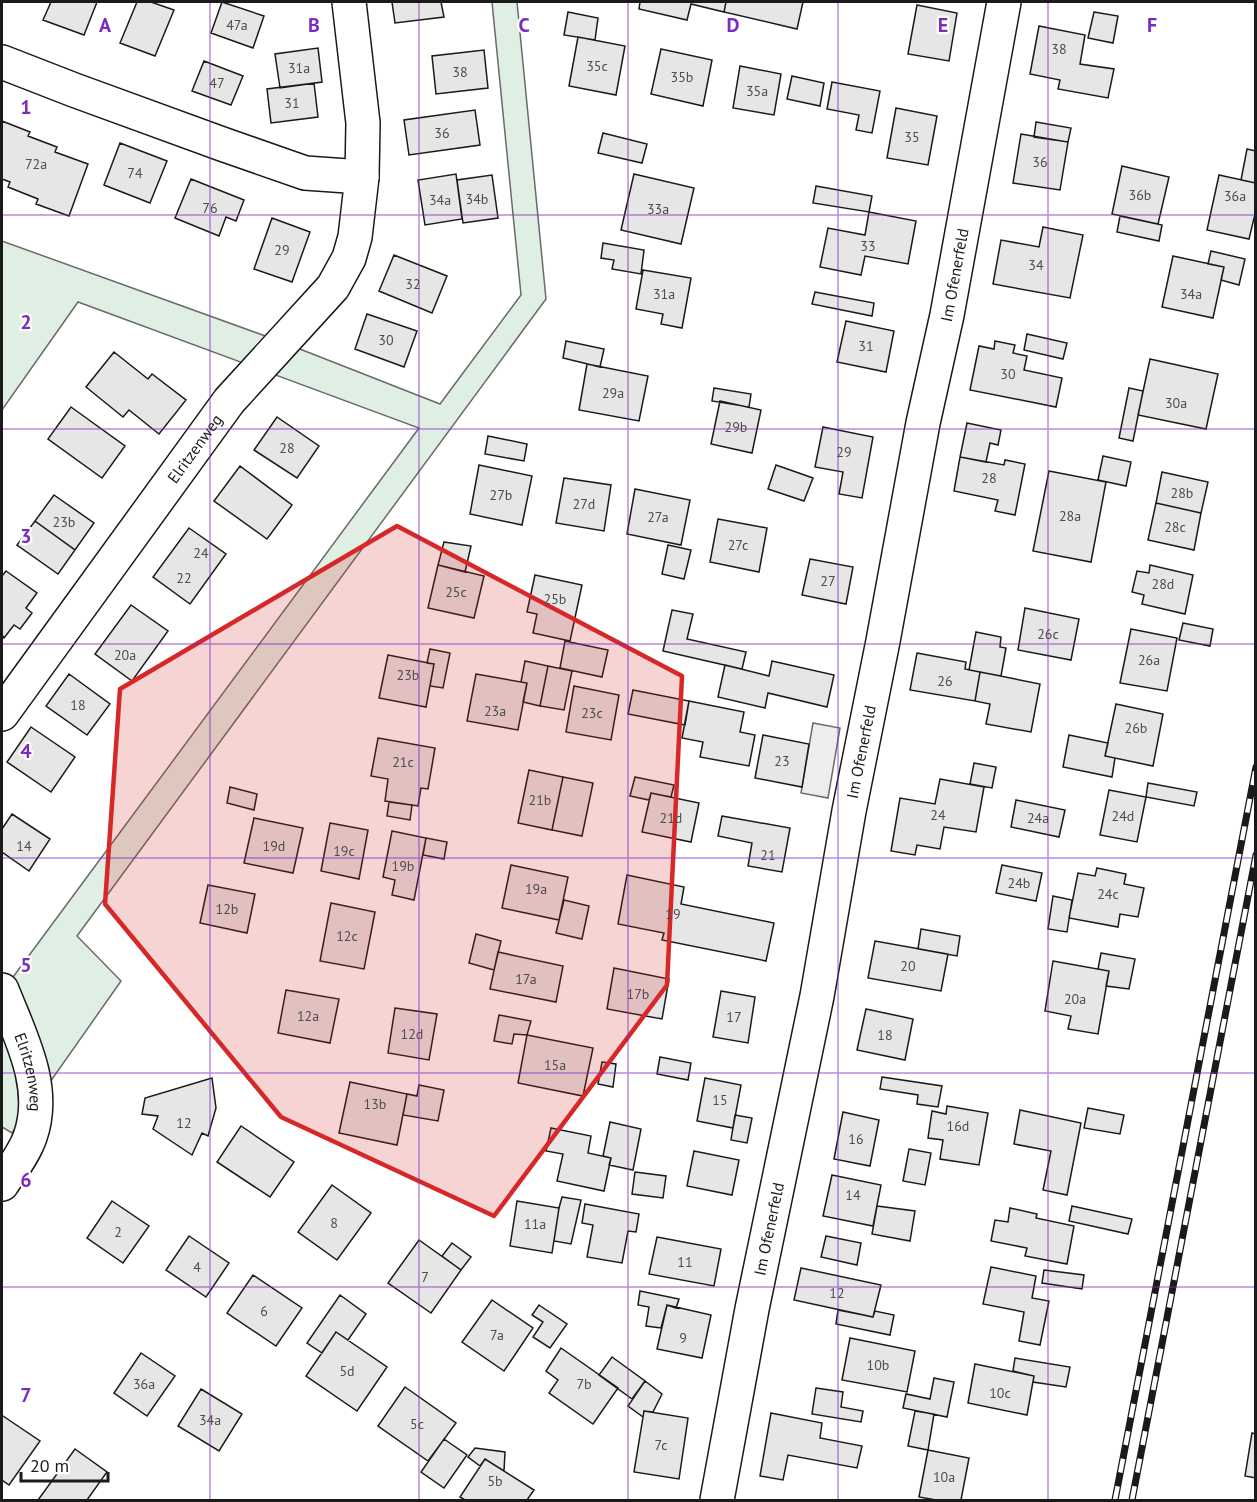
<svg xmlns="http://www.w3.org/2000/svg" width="1257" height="1502" viewBox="0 0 1257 1502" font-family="'PT Sans',sans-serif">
<rect width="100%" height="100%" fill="#fff"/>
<path fill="#e0efe3" stroke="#6a6a6a" stroke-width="1.5" d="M492 2H517L546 299 77 936 121 981 36 1102 2 992 419 428 78 302 2 410V241L282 342 440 404 521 295Z
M2 1008 16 1039 23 1117 12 1133 2 1127Z"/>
<path fill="#ededed" stroke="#6a6a6a" stroke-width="1.5" d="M813 723 840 728 828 798 801 793Z"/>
<path fill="#e6e6e6" stroke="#1a1a1a" stroke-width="1.5" d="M51 2H97L84 35 43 20Z
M137 2H151L174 10 155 56 120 43Z
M222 2 264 16 253 48 211 33Z
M392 2H441L444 17 395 23Z
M640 2H726L724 12 691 4 687 20 639 9Z
M726 2H803L797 29 724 12Z
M917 5 957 13 949 61 908 54Z
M568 12 598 18 595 40 564 35Z
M1094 12 1118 16 1113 43 1088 38Z
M1039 26 1085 35 1080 64 1114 69 1108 98 1058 89 1060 80 1030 74Z
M578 37 625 46 616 95 569 86Z
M318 48 322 82 280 88 275 54Z
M661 49 712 60 703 106 651 94Z
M484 50 488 88 436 94 432 56Z
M204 61 243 76 231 105 192 91Z
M740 66 781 74 774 115 733 108Z
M792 76 824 83 820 106 787 99Z
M832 82 880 91 872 133 856 130 859 115 827 109Z
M314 83 318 117 271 123 267 89Z
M896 108 937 116 928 165 887 158Z
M475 110 480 145 409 155 404 120Z
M2 121 30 132 28 136 57 147 55 152 88 164 69 216 36 204 38 199 8 187 10 182 2 179Z
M1036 122 1071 128 1068 142 1034 137Z
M603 133 647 144 642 163 598 153Z
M1021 134 1068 142 1060 190 1013 183Z
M120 143 167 161 150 203 104 185Z
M1247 149 1256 151V183L1241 180Z
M1122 166 1169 177 1158 224 1112 214Z
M456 174 462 219 425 225 418 180Z
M634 174 694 188 681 244 621 230Z
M492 175 498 218 463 223 457 180Z
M1219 175 1256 183V210L1249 239 1207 230Z
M191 179 244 200 236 221 226 217 219 236 175 218Z
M816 186 872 196 869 212 813 203Z
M869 212 916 221 908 264 865 256 861 275 820 267 828 228 865 235Z
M1120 216 1162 225 1159 241 1117 232Z
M272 218 310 232 292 282 254 269Z
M1043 227 1083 235 1070 298 993 284 1001 240 1039 247Z
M603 243 644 250 641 274 612 269 614 260 601 258Z
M1211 251 1245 259 1239 285 1221 280 1224 267 1208 264Z
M394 255 447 276 432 313 379 291Z
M1173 256 1224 267 1213 318 1162 307Z
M643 270 691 278 682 328 661 324 663 314 636 309Z
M815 292 874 303 872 316 812 304Z
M367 314 417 331 404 367 355 349Z
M846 321 894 331 886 372 837 362Z
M1027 334 1067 343 1063 359 1024 350Z
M566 341 604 349 600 367 563 358Z
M995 341 1015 345 1013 353 1027 356 1024 370 1062 378 1056 407 970 390 979 346 994 349Z
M114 352 148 379 152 374 186 400 159 434 129 410 123 417 86 387Z
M1150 359 1218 374 1206 429 1138 415Z
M587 364 648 376 639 421 579 410Z
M714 388 751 394 749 407 712 401Z
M1129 388 1143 391 1133 441 1119 438Z
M720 401 761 410 752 453 711 444Z
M71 407 125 446 102 478 48 439Z
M277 417 319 446 297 478 254 450Z
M967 423 1001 430 998 445 990 443 986 462 960 457Z
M823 427 873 437 862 498 839 494 843 472 815 467Z
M488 436 527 444 524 461 485 454Z
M1103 456 1131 462 1126 486 1098 480Z
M960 457 1004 465 1005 460 1025 464 1015 515 995 511 998 500 954 491Z
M479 465 532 476 522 525 470 514Z
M776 465 813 478 804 501 768 489Z
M240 466 292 505 267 539 214 501Z
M1049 471 1106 482 1091 562 1033 551Z
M1162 472 1208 482 1201 513 1156 503Z
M564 478 611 485 604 531 556 523Z
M635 489 690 500 681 545 627 534Z
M54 495 94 523 75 550 35 521Z
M1156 503 1201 513 1194 550 1148 540Z
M718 519 767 528 759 572 710 562Z
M35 521 75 550 58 574 17 545Z
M189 528 226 554 190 604 153 577Z
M444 542 471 546 465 572 438 565Z
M668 545 691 550 684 579 662 574Z
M810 559 853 567 846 604 802 595Z
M438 565 484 576 474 618 428 608Z
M1150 565 1193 575 1185 614 1142 604 1144 595 1132 592 1137 571 1149 573Z
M6 571 37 593 26 608 32 613 20 629 14 625 4 638 2 635V576Z
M535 575 582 585 570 641 533 633 537 614 527 612Z
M131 605 168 631 132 681 95 654Z
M1025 608 1079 619 1071 660 1018 650Z
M672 610 693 614 687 639 746 652 742 669 663 651Z
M1183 623 1213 629 1210 646 1179 640Z
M1131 629 1177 638 1167 691 1120 683Z
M976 632 1001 637 1000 647 1006 648 1001 676 969 670Z
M565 641 608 650 602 677 560 668Z
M430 649 450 653 443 688 430 686 434 664 427 663Z
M917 653 966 662 965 669 980 672 975 701 910 690Z
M388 655 434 664 426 707 379 698Z
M525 661 548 666 540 706 523 702 527 683 521 682Z
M772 661 834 675 827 707 768 693 765 708 718 697 725 665 769 676Z
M548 666 572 671 564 710 540 706Z
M980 672 1040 684 1031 732 986 724 990 704 975 701Z
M69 674 110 704 87 735 46 706Z
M476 674 527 683 518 730 467 721Z
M574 686 619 695 611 740 566 732Z
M633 690 689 701 685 725 628 714Z
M689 701 744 712 740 732 755 735 749 766 700 757 703 742 682 738Z
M1116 704 1163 714 1153 766 1105 756Z
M31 727 75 757 51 792 7 762Z
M763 735 809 744 802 787 755 778Z
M1069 735 1108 743 1105 756 1115 758 1112 777 1063 767Z
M378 738 435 748 428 789 421 788 418 806 385 801 388 779 371 776Z
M974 763 996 767 992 788 970 784Z
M529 770 563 777 552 830 518 823Z
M563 777 593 783 582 836 552 830Z
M635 777 674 785 671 797 651 793 649 800 630 796Z
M940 779 984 787 976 832 944 827 940 849 917 845 915 855 891 851 900 798 935 804Z
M1148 783 1197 792 1194 806 1146 797Z
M230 787 257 794 254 810 227 803Z
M1109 790 1146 797 1137 842 1100 835Z
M651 793 699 803 691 842 642 832Z
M1016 800 1065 810 1059 837 1011 827Z
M389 802 412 805 410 820 387 816Z
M12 814 50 839 29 871 2 852V829Z
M722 816 790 828 782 872 748 866 752 843 718 836Z
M254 818 303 828 293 873 244 863Z
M330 823 368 830 359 879 321 871Z
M392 831 426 838 414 900 392 895 395 880 383 877Z
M426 838 447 842 444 859 423 855Z
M511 865 568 877 559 920 502 908Z
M1002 865 1042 873 1036 901 996 893Z
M1097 868 1126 874 1124 884 1144 888 1138 917 1120 914 1118 927 1069 918 1078 873 1095 876Z
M627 875 684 887 681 904 774 923 766 961 662 940 664 933 618 924Z
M208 885 255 894 247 933 200 923Z
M1053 896 1072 900 1067 932 1048 929Z
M564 900 589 906 582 939 556 933Z
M331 903 375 912 364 969 320 961Z
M921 929 960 936 957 956 918 949Z
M476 934 501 941 494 970 469 963Z
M875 941 948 954 941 991 868 978Z
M498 952 563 966 556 1002 490 989Z
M1101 953 1135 959 1129 989 1106 986 1109 971 1098 969Z
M1053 961 1109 971 1098 1034 1068 1029 1071 1016 1045 1011Z
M614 968 669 979 662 1019 607 1009Z
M286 990 339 999 330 1043 278 1033Z
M721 991 755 997 748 1043 713 1037Z
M395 1008 437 1014 429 1060 388 1053Z
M866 1009 913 1019 905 1060 857 1050Z
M499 1015 531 1021 527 1035 514 1034 512 1044 494 1041Z
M527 1035 593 1048 583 1096 518 1083Z
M660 1057 691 1063 688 1080 657 1074Z
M602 1062 616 1064 613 1087 598 1084Z
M882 1077 942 1086 938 1107 917 1104 918 1095 880 1089Z
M212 1078 216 1108 208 1136 202 1133 192 1155 153 1129 158 1116 142 1114 145 1098Z
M705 1078 741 1085 733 1128 697 1121Z
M350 1082 407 1094 397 1145 339 1133Z
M419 1085 444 1090 438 1121 403 1115 407 1094 417 1096Z
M947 1106 988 1113 979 1165 940 1159 943 1140 928 1138 932 1111 946 1114Z
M1088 1108 1124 1115 1120 1134 1084 1128Z
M1020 1110 1081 1123 1067 1195 1043 1190 1051 1151 1014 1144Z
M843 1112 879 1120 870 1166 834 1159Z
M735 1115 752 1118 747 1143 731 1140Z
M610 1122 641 1129 633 1170 609 1165 611 1158 603 1156Z
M241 1126 294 1162 270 1197 217 1162Z
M551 1128 591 1136 588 1153 611 1158 604 1191 557 1181 563 1154 546 1151Z
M909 1149 931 1153 925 1185 903 1181Z
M694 1151 739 1160 732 1195 687 1186Z
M635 1172 666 1176 663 1198 632 1194Z
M832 1175 881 1185 873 1226 823 1216Z
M332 1185 371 1213 337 1260 298 1232Z
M562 1197 581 1200 571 1244 554 1241 559 1208Z
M112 1201 149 1226 123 1263 87 1238Z
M517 1201 559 1208 552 1253 510 1246Z
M585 1204 639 1214 636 1232 628 1231 622 1263 587 1257 593 1225 582 1223Z
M877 1206 915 1211 910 1241 872 1234Z
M1072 1206 1132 1219 1128 1234 1069 1221Z
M1010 1208 1037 1214 1036 1218 1074 1226 1067 1264 1025 1256 1027 1248 991 1241 995 1220 1008 1222Z
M189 1236 229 1263 206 1297 166 1270Z
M826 1236 861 1243 857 1265 821 1257Z
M657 1237 721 1249 714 1286 649 1274Z
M419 1240 461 1270 431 1313 388 1283Z
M452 1243 471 1257 461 1270 442 1256Z
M991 1267 1036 1276 1032 1298 1049 1301 1040 1345 1019 1341 1024 1312 983 1304Z
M801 1268 881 1285 873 1317 794 1300Z
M1044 1270 1084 1275 1082 1289 1042 1283Z
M253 1275 302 1308 276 1346 227 1313Z
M640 1291 679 1299 676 1308 667 1305 661 1328 646 1326 649 1307 638 1305Z
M340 1295 366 1314 348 1340 336 1332 322 1353 307 1343Z
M492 1300 533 1328 504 1371 462 1342Z
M539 1305 567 1324 550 1348 533 1337 543 1322 532 1315Z
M667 1305 711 1315 702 1358 657 1349Z
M838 1310 873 1317 875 1311 894 1315 890 1335 836 1324Z
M336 1332 387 1367 357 1411 306 1376Z
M850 1338 915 1351 907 1392 842 1380Z
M561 1348 618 1388 593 1424 549 1393 558 1380 546 1371Z
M141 1353 175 1376 147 1416 114 1393Z
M612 1357 645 1381 632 1399 599 1375Z
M1015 1358 1070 1367 1066 1387 1033 1382 1034 1376 1013 1371Z
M975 1364 1034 1376 1027 1415 968 1403Z
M934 1378 954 1382 947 1417 903 1408 906 1394 930 1399Z
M645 1381 662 1394 653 1412 644 1411 643 1417 628 1406Z
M405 1387 456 1423 428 1461 378 1426Z
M816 1388 843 1392 841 1407 863 1411 861 1422 812 1414Z
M201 1389 242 1414 219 1451 178 1426Z
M644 1411 688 1418 679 1479 634 1472Z
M915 1411 934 1414 928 1450 908 1446Z
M771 1413 822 1423 820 1438 862 1446 857 1468 788 1455 783 1480 760 1476Z
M3 1416 40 1441 9 1485 2 1480V1418Z
M1252 1433 1256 1434V1478L1245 1476Z
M444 1439 467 1455 444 1488 421 1472Z
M475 1448 505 1452 504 1471 485 1459 480 1466 468 1457Z
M75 1449 107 1472 87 1500H38Z
M928 1450 969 1458 961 1500H936L919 1497Z
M485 1459 534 1490 527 1500H465L460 1497Z"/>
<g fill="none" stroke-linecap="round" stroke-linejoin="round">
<defs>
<g id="minor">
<path d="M2 62 74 90 222 144 305 173 362 177"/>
<path id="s1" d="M2 714 229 401 333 287 349 258 355 237 362 177 363 123 349 2"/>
<path id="s2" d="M2 990C20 1036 48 1087 30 1137 24 1154 12 1169 2 1184"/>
<path id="s3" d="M717 1500 752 1309 817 996 849 811 883 641 923 423 947 315 1004 2"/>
</g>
</defs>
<use href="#minor" stroke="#1a1a1a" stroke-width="36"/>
<use href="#minor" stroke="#fff" stroke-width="33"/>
<defs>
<path id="rail" d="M1115 1500 1256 767
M1132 1500 1256 855"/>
</defs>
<use href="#rail" stroke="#1a1a1a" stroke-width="7"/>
<use href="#rail" stroke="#fff" stroke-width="4.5" stroke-dasharray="14" stroke-linecap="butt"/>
</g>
<path fill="#d62828" fill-opacity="0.2" stroke="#d62828" stroke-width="4.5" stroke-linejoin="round" d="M397 526 682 676 667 985 494 1216 281 1117 105 904 120 689Z"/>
<path fill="none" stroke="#7b2cbf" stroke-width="1.5" stroke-opacity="0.55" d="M210 2V1500M419 2V1500M628 2V1500M838 2V1500M1048 2V1500M2 215H1256M2 429H1256M2 644H1256M2 858H1256M2 1073H1256M2 1287H1256"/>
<g text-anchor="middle" stroke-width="4.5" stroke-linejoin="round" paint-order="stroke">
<g font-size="14" fill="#4d4d4d">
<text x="237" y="30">47a</text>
<text x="1059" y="54">38</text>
<text x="597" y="71">35c</text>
<text x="299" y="73">31a</text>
<text x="460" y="77">38</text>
<text x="682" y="82">35b</text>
<text x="217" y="88">47</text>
<text x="757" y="96">35a</text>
<text x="292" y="108">31</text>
<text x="442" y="138">36</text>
<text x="912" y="142">35</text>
<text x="1040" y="167">36</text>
<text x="36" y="169">72a</text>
<text x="135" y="178">74</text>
<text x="1140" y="200">36b</text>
<text x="1235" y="201">36a</text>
<text x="477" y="204">34b</text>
<text x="440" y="205">34a</text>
<text x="210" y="213">76</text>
<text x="658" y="214">33a</text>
<text x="868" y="251">33</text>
<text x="282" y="255">29</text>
<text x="1036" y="270">34</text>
<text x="413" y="289">32</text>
<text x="664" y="299">31a</text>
<text x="1191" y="299">34a</text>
<text x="386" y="345">30</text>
<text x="866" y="351">31</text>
<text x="1008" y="379">30</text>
<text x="613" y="398">29a</text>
<text x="1176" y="408">30a</text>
<text x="736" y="432">29b</text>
<text x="287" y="453">28</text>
<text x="844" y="457">29</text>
<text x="989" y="483">28</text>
<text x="1182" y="498">28b</text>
<text x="501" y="500">27b</text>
<text x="584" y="509">27d</text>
<text x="1070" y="521">28a</text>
<text x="658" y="522">27a</text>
<text x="64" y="527">23b</text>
<text x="1175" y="532">28c</text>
<text x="738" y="550">27c</text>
<text x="201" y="558">24</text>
<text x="184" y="583">22</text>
<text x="828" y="586">27</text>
<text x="1163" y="589">28d</text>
<text x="456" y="597">25c</text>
<text x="555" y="604">25b</text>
<text x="1048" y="639">26c</text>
<text x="125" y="660">20a</text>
<text x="1149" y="665">26a</text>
<text x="408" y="680">23b</text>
<text x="945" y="686">26</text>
<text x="78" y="710">18</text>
<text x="495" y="716">23a</text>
<text x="592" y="718">23c</text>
<text x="1136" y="733">26b</text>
<text x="782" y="766">23</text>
<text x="403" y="767">21c</text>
<text x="540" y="805">21b</text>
<text x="938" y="820">24</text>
<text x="1123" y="821">24d</text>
<text x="671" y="823">21d</text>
<text x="1038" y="823">24a</text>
<text x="24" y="851">14</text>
<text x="274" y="851">19d</text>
<text x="344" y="856">19c</text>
<text x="768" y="860">21</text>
<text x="403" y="871">19b</text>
<text x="1019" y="888">24b</text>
<text x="536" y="894">19a</text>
<text x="1108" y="899">24c</text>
<text x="227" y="914">12b</text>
<text x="673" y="919">19</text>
<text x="347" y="941">12c</text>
<text x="908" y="971">20</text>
<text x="526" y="984">17a</text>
<text x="638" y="999">17b</text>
<text x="1075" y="1004">20a</text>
<text x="308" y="1021">12a</text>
<text x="734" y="1022">17</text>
<text x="412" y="1039">12d</text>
<text x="885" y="1040">18</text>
<text x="555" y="1070">15a</text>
<text x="720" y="1105">15</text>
<text x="375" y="1109">13b</text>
<text x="184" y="1128">12</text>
<text x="958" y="1131">16d</text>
<text x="856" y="1144">16</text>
<text x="853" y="1200">14</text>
<text x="334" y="1228">8</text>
<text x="535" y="1229">11a</text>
<text x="118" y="1237">2</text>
<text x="685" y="1267">11</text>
<text x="197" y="1272">4</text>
<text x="425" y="1282">7</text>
<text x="837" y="1298">12</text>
<text x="264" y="1316">6</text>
<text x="497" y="1340">7a</text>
<text x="683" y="1343">9</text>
<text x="878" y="1370">10b</text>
<text x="347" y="1376">5d</text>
<text x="144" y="1389">36a</text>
<text x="584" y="1389">7b</text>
<text x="1000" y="1398">10c</text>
<text x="210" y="1425">34a</text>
<text x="417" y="1429">5c</text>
<text x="661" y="1450">7c</text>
<text x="944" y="1482">10a</text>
<text x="495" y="1486">5b</text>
</g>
<g font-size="16" fill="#1a1a1a" stroke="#fff">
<text dy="6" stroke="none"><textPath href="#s3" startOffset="1248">Im Ofenerfeld</textPath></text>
<text dy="6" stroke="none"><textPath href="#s1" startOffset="328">Elritzenweg</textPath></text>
<text dy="6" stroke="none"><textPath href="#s3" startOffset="762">Im Ofenerfeld</textPath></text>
<text dy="6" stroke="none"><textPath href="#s2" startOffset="87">Elritzenweg</textPath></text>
<text dy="6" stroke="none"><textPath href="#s3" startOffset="276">Im Ofenerfeld</textPath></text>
</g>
</g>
<g font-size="20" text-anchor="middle" font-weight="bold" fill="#7b2cbf" stroke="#fff" stroke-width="4.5" stroke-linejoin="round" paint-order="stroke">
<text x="105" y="32">A</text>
<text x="314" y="32">B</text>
<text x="524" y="32">C</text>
<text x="733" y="32">D</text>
<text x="943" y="32">E</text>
<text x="1152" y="32">F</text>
<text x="26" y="114">1</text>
<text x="26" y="329">2</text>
<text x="26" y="543">3</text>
<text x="26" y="758">4</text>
<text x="26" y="972">5</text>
<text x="26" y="1187">6</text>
<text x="26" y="1402">7</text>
</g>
<rect width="1257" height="1502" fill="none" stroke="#1a1a1a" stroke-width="6"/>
<path d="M21 1472v9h87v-9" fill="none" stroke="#1a1a1a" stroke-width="3"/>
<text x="30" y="1472" font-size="18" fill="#1a1a1a" stroke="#ffffff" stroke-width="4.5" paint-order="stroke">20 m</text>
</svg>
